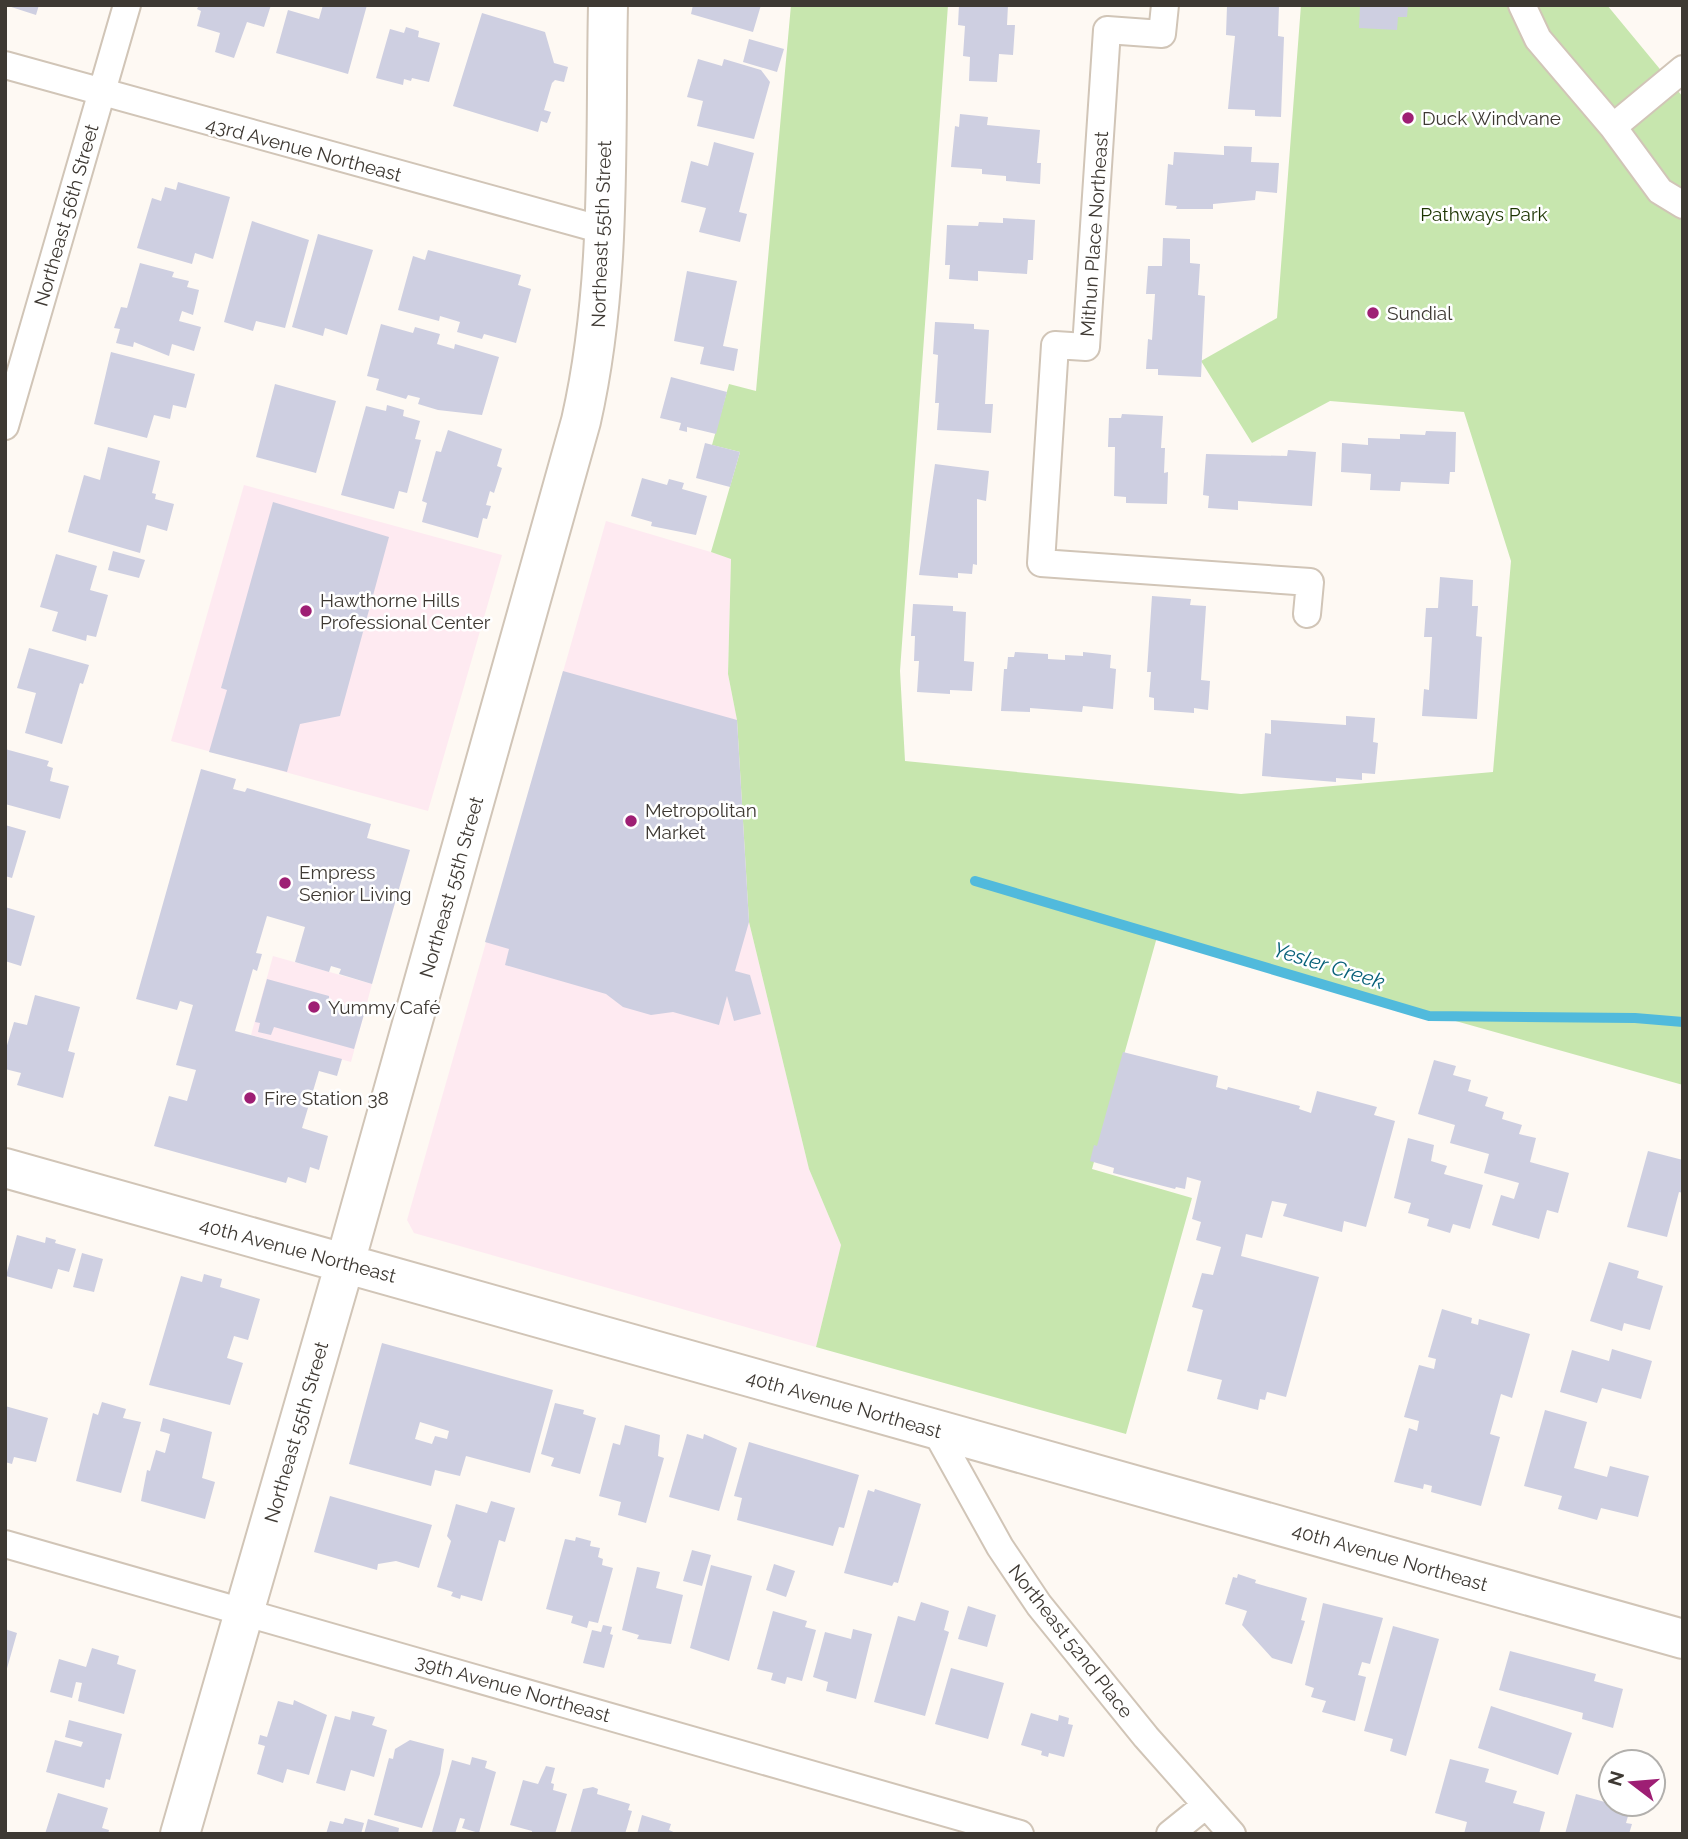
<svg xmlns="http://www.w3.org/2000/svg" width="1688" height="1839" viewBox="0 0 1688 1839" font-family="Raleway,sans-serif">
<rect width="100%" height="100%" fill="#fef9f3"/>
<path fill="#feeaf1" d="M244 485 502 555 428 811 171 741Z
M606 521 731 558 728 674 737 720 749 922 809 1169 841 1245 816 1347 414 1233 407 1220Z
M273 956 372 984 351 1062 251 1035Z"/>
<path fill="#c7e6ae" d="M791 5H948L900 671 905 761 1241 794 1493 772 1511 561 1464 412 1330 401 1252 443 1201 361 1277 318 1301 5H1607L1683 97V1085L1157 937 1092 1169 1192 1198 1126 1434 816 1347 841 1245 809 1169 749 922 737 720 728 674 731 559 711 552 740 452 712 445 729 384 756 391Z"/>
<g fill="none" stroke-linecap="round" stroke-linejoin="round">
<path stroke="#51badc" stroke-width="10" d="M975 881 1429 1016 1635 1018 1683 1022"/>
</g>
<path fill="#cecfe1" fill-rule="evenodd" d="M5 5H39L36 15Z
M199 5H271L264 27 247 22 234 58 215 52 220 33 197 26 201 11 197 9Z
M323 5H367L348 74 276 53 288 10 319 19Z
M693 5H761L753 32 691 14Z
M959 5H1008L1007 25H1015L1013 55 999 54 997 82 969 81 970 57 963 56 965 26 958 25Z
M1279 5 1278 36 1284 37 1281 117 1255 116V110L1228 109 1235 36 1226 35 1227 6Z
M1360 5H1408L1407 17H1398L1397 30 1359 28Z
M482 13 545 32 554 63 568 67 564 82 555 80 552 83 544 110 551 112 547 123 541 121 538 132 453 106Z
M406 27 419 31 418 37 440 43 429 82 412 78 411 81 404 79 403 85 376 78 390 29 404 33Z
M749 39 784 49 777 72 743 62Z
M698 59 722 66 724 59 761 70 770 82 754 139 697 126 703 101 687 97Z
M960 114 988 117 987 125 1040 130 1037 163H1041L1040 184 1006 181V176L982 174V169L951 167 955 126 959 127Z
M714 142 754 153 739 212 747 214 740 242 699 232 706 208 681 202 691 161 708 166Z
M1224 146 1252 147 1251 162 1279 163 1277 193 1256 191 1255 200 1213 204V209H1176L1177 206 1165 205 1168 164 1173 165 1174 152 1224 155Z
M178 182 230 197 213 259 195 253 192 264 137 248 152 198 161 201 165 187 176 190Z
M1003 218 1035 220 1033 260H1028L1027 274 978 271V281L949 279 950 265H945L947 225 978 226 979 222 1003 223Z
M252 221 309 240 285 328 256 321 253 331 224 322Z
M318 234 373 250 347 335 325 328 323 336 292 327Z
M1163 238 1190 239V263L1200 264 1198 295 1205 296 1201 377 1158 375V369H1146L1148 339 1152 340 1155 294H1146L1148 266H1162Z
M428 250 521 275 518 285 531 289 516 343 484 334 482 339 457 332 460 322 440 316 439 321 398 310 413 256 425 260Z
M140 263 174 272 172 277 189 281 187 287 199 290 193 315 182 311 179 321 201 327 194 351 172 344 169 356 134 342 133 347 116 343 120 329 114 328 121 307 127 308Z
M687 271 737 281 723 346 738 349 734 371 700 364 704 347 674 341Z
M935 322 974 324V329L989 330 985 404H993L991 433 937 430 939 403H935L938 355 933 354Z
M381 324 413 333 415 327 440 334 437 344 454 349 455 344 499 357 482 415 438 410 418 404 420 398 408 395 406 399 376 390 379 379 367 376Z
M111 352 195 374 186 408 173 405 170 419 154 415 147 438 94 424Z
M671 377 727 392 716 434 687 427V432L679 430 681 423 660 418Z
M275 384 336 401 316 473 256 457Z
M387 405 404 410 403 416 420 421 415 439 421 440 407 493 399 491 394 509 341 495 366 406 386 411Z
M1122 414 1163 416 1161 448H1165L1164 473 1168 472 1167 504 1126 503V497L1114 496 1115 447H1108L1109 418H1121Z
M448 430 502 449 497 466 502 468 494 493 490 491 486 505 491 506 487 519 483 518 478 538 422 522 427 503 422 501 436 451 441 452Z
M1426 431 1456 432 1455 472H1450L1449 484 1401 482 1400 491 1370 490 1371 474 1341 472 1342 443 1368 445V438L1400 439V434L1425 435Z
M705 443 740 452 730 487 696 478Z
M108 447 160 461 152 493 156 494 155 499 174 504 167 531 147 525 140 553 68 532 84 475 100 480Z
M1288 450 1316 452 1312 506 1238 501V510L1208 508 1209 496 1203 495 1206 454 1287 456Z
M935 464 989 471 986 501 977 499V565L973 564 972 574 958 573V578L919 575Z
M642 478 667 485 669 479 684 483 682 489 707 496 696 535 651 526 652 522 631 516Z
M273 502 389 537 340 716 300 724 287 772 209 752 227 690 221 688Z
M113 551 145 560 139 578 108 570Z
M56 554 97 566 90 590 108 595 96 637 87 635 86 641 52 631 58 612 40 607Z
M1440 577 1473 580 1472 606H1478L1476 636 1482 637 1477 719 1422 716 1424 689 1429 690 1432 637H1424L1426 608H1438Z
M1152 596 1191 599 1190 605 1206 606 1201 680 1210 681 1208 710 1194 708V713L1154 710V698L1149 697 1151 672H1147Z
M913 604 953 606V611L966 612 964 661 974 662 972 691 950 690V694L917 692 919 661H914L915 636H911Z
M29 648 89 665 83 684 80 683 62 744 25 733 36 693 17 688Z
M1015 652 1048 654V659L1065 660V655L1083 656V652L1111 655 1110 668 1116 669 1113 709 1083 706 1082 712 1030 708V712L1001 711 1004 669H1007L1008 657H1014Z
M563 671 737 720 749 922 735 971 750 975 761 1014 734 1021 727 996 719 1025 673 1012 651 1015 623 1007 606 994 505 965 509 949 485 942Z
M1346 716 1375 718 1373 742 1378 743 1375 774 1362 773V780L1336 778V782L1262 776 1265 733 1271 734V720L1346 725Z
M5 749 49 761 47 766 53 768 50 781 69 786 60 819 5 804Z
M201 769 236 779 233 789 245 792 247 788 371 824 367 838 410 850 372 984 339 974 341 969 331 966 329 972 295 962 305 927 267 916 256 953 262 954 257 971 253 969 235 1031 342 1059 337 1076 319 1071 302 1128 328 1136 319 1170 310 1167 306 1183 288 1177 286 1183 154 1146 169 1096 187 1101 196 1070 176 1065 193 1005 180 1001 177 1010 136 999Z
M5 825 26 831 12 878 5 876Z
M5 907 35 916 21 966 5 961Z
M267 979 329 996V1001L365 1011 354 1049 274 1027 271 1035 258 1032 260 1023 255 1022Z
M35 995 80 1007 68 1051 75 1053 63 1098 17 1085 21 1073 5 1069V1052L14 1022 27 1025Z
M1123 1052 1218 1076 1216 1087 1227 1090 1228 1087 1300 1106 1299 1109 1311 1113 1317 1091 1377 1107 1374 1115 1395 1121 1366 1227 1344 1221 1342 1232 1283 1216 1287 1204 1272 1201 1262 1238 1246 1234 1241 1256 1319 1277 1286 1397 1267 1392 1265 1400 1260 1399 1258 1410 1217 1399 1222 1380 1187 1371 1203 1310 1192 1307 1202 1273 1213 1275 1221 1247 1196 1240 1201 1222 1192 1219 1201 1181 1187 1177 1185 1189 1176 1187 1175 1189 1113 1173 1114 1168 1090 1161 1094 1145 1097 1146Z
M1434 1060 1456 1066 1453 1075 1471 1080 1468 1091 1488 1097 1485 1106 1504 1112 1502 1119 1522 1125 1519 1134 1536 1138 1530 1162 1569 1173 1558 1213 1547 1210 1539 1239 1492 1225 1501 1195 1514 1199 1519 1183 1484 1173 1489 1154 1450 1143 1455 1125 1418 1114Z
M1408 1138 1434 1145 1431 1161 1447 1166 1444 1174 1483 1185 1470 1229 1453 1224 1450 1233 1427 1226 1429 1219 1408 1213 1411 1203 1394 1198Z
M1648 1151 1683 1160V1193L1679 1192 1667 1237 1627 1227Z
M17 1235 45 1243 46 1237 56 1240 55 1243 76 1249 69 1272 58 1269 52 1289 6 1276Z
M82 1253 103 1259 94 1292 73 1287Z
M1609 1262 1639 1271 1637 1278 1663 1286 1650 1330 1624 1323 1622 1331 1590 1321Z
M204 1274 222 1279 220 1287 260 1299 248 1340 234 1336 227 1358 243 1363 230 1405 149 1385 181 1276 202 1282Z
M1442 1309 1472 1318 1471 1323 1478 1325 1479 1319 1530 1334 1512 1398 1501 1394 1490 1434 1500 1437 1481 1506 1431 1492 1432 1486 1424 1484 1423 1489 1394 1482 1409 1428 1417 1431 1419 1421 1404 1417 1419 1365 1434 1369 1436 1359 1428 1357Z
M382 1343 553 1390 530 1473 466 1456 460 1476 435 1470 431 1486 349 1464ZM420 1422 449 1431 447 1439 435 1436 432 1444 415 1439Z
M1612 1349 1652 1361 1641 1399 1602 1388 1597 1403 1560 1392 1572 1350 1609 1361Z
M102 1402 126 1409 123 1418 141 1422 121 1493 76 1481 93 1413 98 1415Z
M555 1403 584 1410 583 1414 596 1418 580 1474 551 1466 554 1458 541 1454Z
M5 1406 48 1418 36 1462 14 1457 12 1464 5 1462Z
M1545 1410 1587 1422 1574 1468 1607 1477 1610 1466 1649 1476 1638 1517 1601 1508 1597 1520 1558 1509 1562 1496 1524 1486Z
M163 1418 212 1432 202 1478 215 1482 205 1519 141 1501 147 1470 150 1471 156 1450 165 1453 170 1434 160 1431Z
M625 1425 660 1435 658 1456 664 1458 646 1523 618 1515 621 1502 599 1496 613 1443 620 1445Z
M687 1434 703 1439 704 1434 737 1448 719 1511 669 1497Z
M749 1442 859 1475 844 1528 839 1527 833 1546 737 1520 742 1498 734 1496Z
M875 1489 921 1504 898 1583 894 1582 892 1586 844 1573 868 1490 874 1492Z
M330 1496 432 1525 419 1568 396 1561 378 1564 377 1570 314 1552Z
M491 1501 515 1508 505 1542 499 1540 482 1601 461 1595 460 1599 451 1596 453 1592 437 1587 451 1541 447 1536 456 1504 487 1513Z
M576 1537 591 1541 590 1546 600 1548 598 1557 603 1559 602 1565 613 1568 598 1623 589 1621 587 1628 571 1623 573 1616 546 1609 565 1539 575 1541Z
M692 1550 711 1555 702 1586 683 1581Z
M774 1564 795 1571 786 1597 766 1590Z
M711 1565 752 1576 729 1661 690 1648Z
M637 1567 660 1572 656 1588 683 1595 671 1644 637 1639 639 1635 622 1630Z
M1238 1574 1256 1580 1255 1583 1307 1598 1301 1620 1305 1621 1292 1664 1272 1658 1242 1625 1247 1611 1225 1604 1233 1577 1237 1578Z
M921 1602 949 1611 944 1630 949 1632 925 1716 874 1702 898 1616 915 1621Z
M1323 1603 1383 1618 1370 1664 1362 1662 1358 1675 1366 1677 1355 1721 1322 1712 1326 1701 1311 1697 1314 1688 1305 1685Z
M968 1606 996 1615 987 1647 958 1639Z
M773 1611 807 1621 805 1627 816 1630 802 1681 787 1677 785 1684 771 1680 773 1673 757 1669Z
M603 1625 612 1627 610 1634 613 1635 604 1668 583 1663 592 1630 601 1632Z
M1393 1626 1439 1639 1406 1756 1390 1751 1393 1739 1364 1731Z
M5 1629 17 1633 6 1672H5Z
M853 1629 872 1634 856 1699 826 1691 828 1682 813 1677 825 1632 851 1639Z
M92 1648 119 1656 117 1664 136 1670 124 1714 78 1701 82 1683 76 1682 72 1698 50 1692 59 1659 86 1667Z
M1510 1651 1596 1674 1594 1681 1623 1689 1613 1728 1582 1719 1583 1713 1499 1690Z
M951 1668 1004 1683 988 1739 935 1724Z
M294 1700 327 1715 309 1775 287 1769 283 1783 257 1774 265 1746 258 1744 260 1735 267 1737 278 1701 293 1705Z
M1491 1706 1572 1733 1558 1775 1478 1748Z
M352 1711 375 1717 372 1725 387 1730 374 1777 351 1770 345 1791 316 1783 335 1716 350 1720Z
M1031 1713 1058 1721 1059 1715 1069 1718 1068 1724 1073 1725 1064 1757 1049 1753 1048 1757 1041 1755 1042 1751 1021 1745Z
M69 1720 122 1734 110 1780 106 1779 104 1788 46 1772 55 1740 81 1747 83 1742 65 1737Z
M410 1740 444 1749 440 1774 422 1828 374 1815 389 1758 393 1759 395 1749Z
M472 1757 487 1761 485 1768 496 1772 479 1833 462 1828 465 1819 460 1818 455 1834 432 1832 452 1760 470 1765Z
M1450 1759 1489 1769 1485 1782 1517 1791 1513 1803 1545 1812 1539 1834H1464L1467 1822 1435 1813Z
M546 1766 555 1768 551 1783 554 1784 553 1790 567 1794 555 1834H532V1831L510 1825 523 1780 538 1784Z
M593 1787 598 1789 597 1794 630 1804 628 1810 632 1811 625 1834H570L583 1789Z
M58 1793 108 1808 102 1828 109 1830 108 1834H45Z
M1576 1794 1630 1809 1626 1823 1632 1824 1629 1834H1565Z
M642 1815 671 1824 669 1830 678 1834H637Z
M345 1818 364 1823 361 1834H326L330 1821 343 1824Z
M368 1819 399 1828 398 1834H364Z"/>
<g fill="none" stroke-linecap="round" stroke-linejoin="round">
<defs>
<path id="street" d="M1165 5 1162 34 1107 30 1086 347 1055 345 1041 563 1310 582 1307 614
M1522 5 1538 39 1613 127 1660 191 1683 205
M5 65 603 230
M1613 127 1683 69
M5 426 127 5
M935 1430 1000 1547 1039 1605 1146 1737 1232 1834
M5 1544 1020 1834
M1170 1834 1206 1805"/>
<path id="secondary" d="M5 1168 1683 1639
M180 1834 345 1263 581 421C612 285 605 144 608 5"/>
</defs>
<use href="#street" stroke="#d1c5b7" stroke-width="30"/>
<use href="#secondary" stroke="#d1c5b7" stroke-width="42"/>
<use href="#street" stroke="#fff" stroke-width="26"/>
<use href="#secondary" stroke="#fff" stroke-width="38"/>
</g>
<g fill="#9e1f74" stroke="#fff" stroke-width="2.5">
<circle cx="1408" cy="118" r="7"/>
<circle cx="1373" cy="313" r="7"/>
<circle cx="306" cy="611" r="7"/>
<circle cx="631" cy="821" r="7"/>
<circle cx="285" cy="883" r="7"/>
<circle cx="314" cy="1007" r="7"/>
<circle cx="250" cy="1098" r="7"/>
</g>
<g text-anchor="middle" stroke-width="5" stroke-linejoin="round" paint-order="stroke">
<g font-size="19" fill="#3e3933" stroke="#fff" text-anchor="start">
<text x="1422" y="125">Duck Windvane</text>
<text x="1387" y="320">Sundial</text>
<text x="320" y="607">Hawthorne Hills<tspan x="320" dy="22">Professional Center</tspan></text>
<text x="645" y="817">Metropolitan<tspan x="645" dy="22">Market</tspan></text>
<text x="299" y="879">Empress<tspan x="299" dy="22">Senior Living</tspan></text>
<text x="328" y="1014">Yummy Café</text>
<text x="264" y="1105">Fire Station 38</text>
</g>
<g font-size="19" fill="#3e3933" stroke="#fff">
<text transform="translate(304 149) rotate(15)" y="7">43rd Avenue Northeast</text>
<text transform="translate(66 215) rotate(-74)" y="7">Northeast 56th Street</text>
<text transform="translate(601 234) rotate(-88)" y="7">Northeast 55th Street</text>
<text transform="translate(1094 234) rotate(-86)" y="7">Mithun Place Northeast</text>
<text transform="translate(451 887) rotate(-74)" y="7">Northeast 55th Street</text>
<text transform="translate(298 1250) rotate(15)" y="7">40th Avenue Northeast</text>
<text transform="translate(844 1404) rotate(16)" y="7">40th Avenue Northeast</text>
<text transform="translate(296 1432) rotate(-74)" y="7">Northeast 55th Street</text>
<text transform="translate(1390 1557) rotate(16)" y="7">40th Avenue Northeast</text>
<text transform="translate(1071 1641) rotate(52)" y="7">Northeast 52nd Place</text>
<text transform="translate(513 1688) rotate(16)" y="7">39th Avenue Northeast</text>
</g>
<g font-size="19" fill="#1c3400" stroke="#fff">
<text x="1484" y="221">Pathways Park</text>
</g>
<g font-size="21" font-style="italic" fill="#086179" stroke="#fff">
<text transform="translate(1329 966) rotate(17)" y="7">Yesler Creek</text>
</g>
</g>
<rect width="1688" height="1839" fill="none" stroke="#3e3933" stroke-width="14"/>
<g transform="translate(1632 1783) rotate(286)"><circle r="33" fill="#ffffff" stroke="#b2b0ad" stroke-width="2"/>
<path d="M0-5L12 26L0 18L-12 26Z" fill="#9e1f74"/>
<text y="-10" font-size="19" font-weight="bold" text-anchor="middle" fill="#3e3933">N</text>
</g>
</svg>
